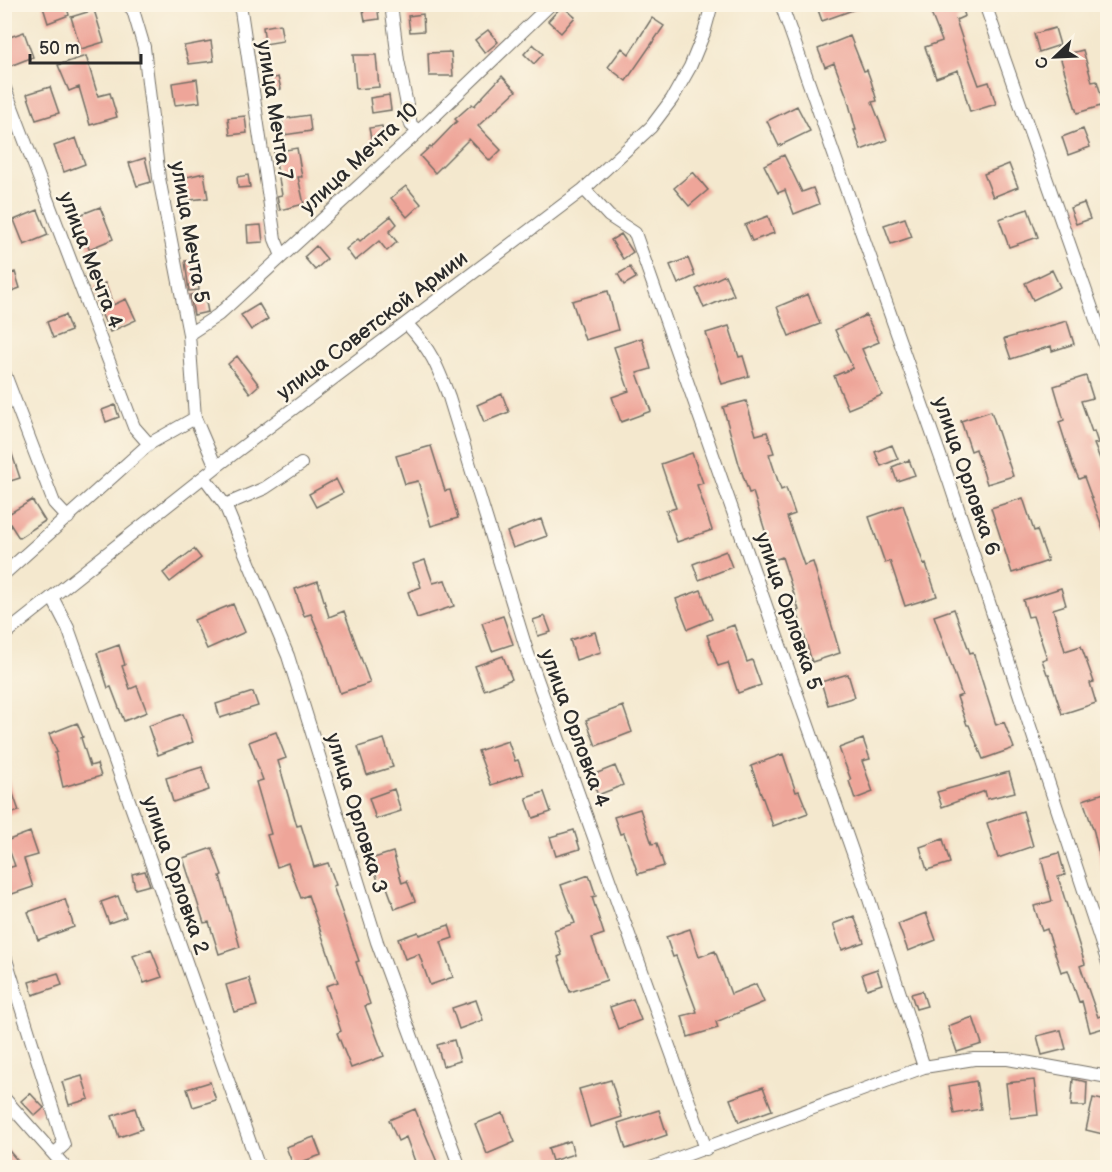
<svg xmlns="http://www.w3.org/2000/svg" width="1112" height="1172" viewBox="0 0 1112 1172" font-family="'Balsamiq Sans',sans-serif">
<rect width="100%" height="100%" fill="#fcf5e5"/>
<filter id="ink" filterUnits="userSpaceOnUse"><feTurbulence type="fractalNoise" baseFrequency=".0167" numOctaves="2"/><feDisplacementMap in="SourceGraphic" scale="12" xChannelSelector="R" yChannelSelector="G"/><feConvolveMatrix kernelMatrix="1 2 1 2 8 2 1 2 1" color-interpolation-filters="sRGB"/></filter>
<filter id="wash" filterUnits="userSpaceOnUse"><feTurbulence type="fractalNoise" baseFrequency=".008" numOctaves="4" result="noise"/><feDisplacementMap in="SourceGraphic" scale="24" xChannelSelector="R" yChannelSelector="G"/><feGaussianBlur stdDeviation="1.35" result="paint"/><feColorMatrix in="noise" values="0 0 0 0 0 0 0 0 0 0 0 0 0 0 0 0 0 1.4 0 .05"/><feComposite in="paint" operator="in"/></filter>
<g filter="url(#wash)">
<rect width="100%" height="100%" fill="#f4e8ce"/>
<g id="blocks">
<path fill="#eea599" d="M42 4H66L69 15 48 23Z
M362 4H377L379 19 365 21Z
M816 4H864V6L822 21Z
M946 4H961L965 16 956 20 965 47 979 85 989 82 996 104 970 112 958 70 936 78 925 47 942 41 930 11Z
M562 6 575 17 561 33 548 21Z
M94 10 104 42 81 49 71 17Z
M423 14 424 31 410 32 408 16Z
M652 18 664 26 626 81 608 67 622 48 629 54Z
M280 24 283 41 265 44 263 27Z
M1055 28 1060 45 1039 52 1034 34Z
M488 30 498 42 485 53 475 40Z
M24 32 33 57 10 66 4 52V39Z
M850 36 864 71 867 70 871 81 877 101 872 102 887 140 861 150 854 130H856L847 97 834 63 825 67 818 49Z
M211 41 214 61 189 64 184 46Z
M533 44 543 54 534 64 524 54Z
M1083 50 1092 82 1097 81 1104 105 1077 113 1060 56Z
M451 52 453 76H429L428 53Z
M353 55H376L379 87 356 89Z
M86 56 98 96 110 93 117 117 90 125 79 87 69 91 58 65Z
M502 76 516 91 478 126 501 150 490 161 469 139 435 173 420 156 430 147 431 148 457 121 455 119 472 104 474 106Z
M278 77 281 89 270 92 267 80Z
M197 79 200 102 175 105 172 83Z
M50 87 59 113 36 120 27 94Z
M389 95 391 110 372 113 370 98Z
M797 106 810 131 779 146 767 121Z
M309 115 311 131 284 135 282 119Z
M245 116 247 133 230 135 228 118Z
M382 126 385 142 372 144 369 128Z
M1083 129 1090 147 1068 155 1062 137Z
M76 138 85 164 64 172 54 146Z
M297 148 302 177H298L304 204 280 210 277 196 282 195 274 152Z
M784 155 802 192 813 188 819 204 794 214 785 190 778 193 764 165Z
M145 158 151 182 137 186 129 163Z
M1009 164 1018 187 993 197 984 174Z
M693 172 708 190 689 206 674 188Z
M204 173 208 198 181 201 178 179Z
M248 175 250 187 238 188 237 177Z
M406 186 421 204 407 217 391 198Z
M1084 203 1090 219 1076 224 1070 208Z
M100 207 113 239 89 249 77 216Z
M1028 209 1038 237 1009 247 999 219Z
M38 210 48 235 24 245 14 220Z
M391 216 397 224 389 232 397 242 387 251 379 241 355 261 346 249 358 239 360 241Z
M768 216 774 233 752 241 745 225Z
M905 218 912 237 891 244 884 225Z
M261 225 263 242 248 243 247 226Z
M621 234 633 252 623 259 611 240Z
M316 246 327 259 315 270 304 257Z
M688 258 695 276 678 284 670 265Z
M196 260 199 290 189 291 185 261Z
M630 267 636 278 624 285 618 274Z
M1052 270 1060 287 1033 300 1025 283Z
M15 272 20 288 4 294V276Z
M725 275 734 295 704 308 696 289Z
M105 283 113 305 126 299 136 320 110 332 100 311 94 287Z
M608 291 618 330 585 340 572 301Z
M204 292 208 312 194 315 190 295Z
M808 294 820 324 789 336 777 307Z
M259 304 268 319 251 330 241 315Z
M65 315 71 331 53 338 47 322Z
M866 315 879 342 862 349 882 395 848 409 834 376 853 368 835 330Z
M1067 321 1074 344 1052 351 1051 346 1011 359 1004 339Z
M729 326 739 357 743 356 749 376 722 384 706 333Z
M642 338 651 369 637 373 651 411 621 422 612 397 629 391 614 347Z
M237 356 259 385 250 393 228 364Z
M1086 376 1093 398 1081 401 1092 432 1094 431 1098 443 1094 444 1107 476V540L1084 477 1079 479 1073 466 1059 422 1064 420 1054 386Z
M502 394 509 412 484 422 477 405Z
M746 401 756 435 767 432 774 453 769 454 781 490 786 488 795 514 787 517 804 565 813 562 840 653 812 662 797 611 799 610 782 557 774 560 753 492 749 493 739 464 723 407Z
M115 405 119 417 106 422 102 410Z
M991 411 1013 476 987 484 976 449 971 451 961 421Z
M4 439H7L20 478 4 483Z
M892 445 898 459 881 466 875 452Z
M431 446 445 491 450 490 458 518 431 526 418 481 405 484 396 456Z
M692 453 703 483 697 485 712 530 677 542 666 511 676 508 661 464Z
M909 460 915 475 897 481 892 467Z
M336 479 343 493 316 507 309 494Z
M1023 498 1034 531 1037 530 1048 561 1012 573 991 508Z
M32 500 45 521 19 538 5 516Z
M903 505 924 565 926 564 937 596 905 606 890 561 885 563 869 517Z
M541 519 547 536 513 548 507 532Z
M194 549 201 558 170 582 163 573Z
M726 551 732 567 699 580 693 564Z
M425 560 433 583 445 580 454 606 417 618 408 592 421 587 413 564Z
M318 581 329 617 344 611 370 683 340 693 326 650 311 614 304 616 295 589Z
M1061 588 1066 605 1053 609 1065 651 1081 646 1094 682 1090 683 1096 703 1062 714 1049 674H1047L1042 660 1047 658 1033 616 1028 617 1023 600Z
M701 590 712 619 688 629 676 599Z
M233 604 245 632 207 649 194 620Z
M954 609 970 653 973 652 996 725 1004 722 1014 748 983 759 969 725H967L957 697 962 695 934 616Z
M503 616 513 644 492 651 482 623Z
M545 616 551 632 538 636 533 620Z
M734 625 747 662 752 660 761 685 738 693 728 663 718 666 707 635Z
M595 632 601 652 576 660 570 640Z
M119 645 125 665 122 666 130 689 137 686 147 712 124 721 111 687 108 688 97 653Z
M503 656 512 679 484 690 475 666Z
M848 674 855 697 828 705 821 682Z
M253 692 258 706 220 718 216 704Z
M623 706 632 732 596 746 586 720Z
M183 714 193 742 158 755 148 726Z
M77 723 83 737 81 738 90 766 97 764 101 776 63 787 55 753 57 752 49 734Z
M276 732 286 758 278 761 297 826 301 825 314 867 328 863 336 885 333 886 359 961 356 962 370 1004 365 1006 384 1056 351 1068 337 1033 341 1031 326 986 338 982 308 895 301 898 288 863 277 867 267 835 271 834 256 782 263 780 249 742Z
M384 739 393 767 367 775 358 747Z
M863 739 870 759 862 761 873 792 855 799 849 781 851 780 839 748Z
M508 741 515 761 518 760 523 774 491 785 478 751Z
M783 754 796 792 799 791 808 813 773 826 751 766Z
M615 766 623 785 598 795 590 776Z
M202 767 209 790 173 802 166 778Z
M1009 772 1015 792 987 799 985 791 942 807 937 792Z
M4 774H6L19 811 4 816Z
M394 789 401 811 376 819 369 798Z
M544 792 551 812 533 818 526 798Z
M1107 792V872H1103L1094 832 1083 800Z
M640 809 652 844 657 843 664 866 638 874 624 833 620 834 614 817Z
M1023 811 1033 846 998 858 987 823Z
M574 830 580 849 556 856 550 837Z
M30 832 38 855 24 859 33 887 9 895 4 881V869L15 866 6 841Z
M943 839 950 863 927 870 920 847Z
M212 848 222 875 220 876 240 947 219 954 209 922 204 923 183 858Z
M393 852 402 883 407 881 415 901 395 909 384 879 378 881 371 859Z
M1059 853 1065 875 1058 877 1085 964 1080 966 1098 1017 1107 1014V1027L1090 1032 1082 1001 1079 1002 1068 970 1061 972 1047 929 1042 931 1034 906 1052 901 1041 858Z
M145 871 150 885 135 889 132 874Z
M589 875 596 896 592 897 604 934 592 938 607 980 570 992 558 957 562 955 554 930 575 923 561 885Z
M118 896 126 917 109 923 101 902Z
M65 899 74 927 38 940 28 912Z
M926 913 936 940 908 951 898 924Z
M854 916 864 942 842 950 833 924Z
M449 925 453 938 441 942 453 977 430 985 419 954 405 959 398 939 418 932 419 935Z
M690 929 699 957 715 951 731 994 756 984 764 1002 716 1022 718 1028 688 1037 682 1016 697 1012 676 956 673 957 666 937Z
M151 949 162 977 144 983 133 956Z
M877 969 882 984 867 989 862 974Z
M58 973 62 985 33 995 29 982Z
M249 978 257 1006 234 1012 226 985Z
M922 991 927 1006 916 1009 911 994Z
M633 999 641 1020 618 1029 610 1007Z
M476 1000 483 1020 459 1029 452 1008Z
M973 1017 982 1044 957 1052 948 1026Z
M1061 1030 1066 1049 1042 1055 1037 1036Z
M454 1040 460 1061 443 1066 437 1045Z
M82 1076 89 1099 69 1105 62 1082Z
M1073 1079 1087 1082 1086 1106H1071Z
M611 1080 622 1117 590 1127 579 1089Z
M1034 1080 1038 1115 1010 1118 1006 1083Z
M976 1081 981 1109 954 1114 949 1086Z
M210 1082 216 1100 193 1107 187 1089Z
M763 1087 772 1110 739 1122 730 1099Z
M30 1093 44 1108 35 1116 21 1101Z
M1093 1098 1107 1101V1135L1086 1130Z
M135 1108 142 1129 119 1137 112 1116Z
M415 1109 437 1162 423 1167H417L406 1137 398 1141 389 1120Z
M659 1110 667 1135 626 1149 618 1123Z
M503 1113 515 1142 487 1154 475 1124Z
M314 1137 321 1155 293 1165 286 1147Z
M570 1141 574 1154 552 1161 548 1148Z
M4 1145 23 1167H4Z"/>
</g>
</g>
<g filter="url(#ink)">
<use href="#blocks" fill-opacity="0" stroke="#716d64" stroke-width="1.5"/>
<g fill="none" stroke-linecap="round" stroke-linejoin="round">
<defs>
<path id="street" d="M127 4 133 10 144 47 159 178 189 334 195 418 216 467
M240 4 275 239 282 256
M391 4 398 60 411 125 419 131
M781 4 949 481 1108 963
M985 4 1108 354
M4 86 134 427 149 444
M584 189 609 216 635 233 868 896 924 1067
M407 324C431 350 437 365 449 397L527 651 706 1149
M189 334 218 315 419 131 551 4
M4 372 54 503 68 518
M204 477 225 505 288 656 377 942 460 1168
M225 505 265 488 301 464
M4 574 149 444 195 418
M52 597 68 628 259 1168
M4 635 216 467 584 189 651 127 672 99 690 67 704 33 712 4
M4 953 64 1145 54 1154
M4 1098 66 1168
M651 1168 924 1067 974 1059H1008L1108 1077"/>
</defs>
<use href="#street" stroke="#716d64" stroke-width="14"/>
<use href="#street" stroke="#fff" stroke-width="12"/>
</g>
</g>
<g text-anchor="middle" stroke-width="5" stroke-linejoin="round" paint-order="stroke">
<g font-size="21" fill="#2b2b2b" stroke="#fcf5e5">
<text transform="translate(275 110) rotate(81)" y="7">улица Мечта 7</text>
<text transform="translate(359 158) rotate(-43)" y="7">улица Мечта 10</text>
<text transform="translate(190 232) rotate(80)" y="7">улица Мечта 5</text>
<text transform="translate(91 260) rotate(69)" y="7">улица Мечта 4</text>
<text transform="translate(372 325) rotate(-37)" y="7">улица Советской Армии</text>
<text transform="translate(967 476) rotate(71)" y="7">улица Орловка 6</text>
<text transform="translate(789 611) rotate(71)" y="7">улица Орловка 5</text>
<text transform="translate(575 728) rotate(70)" y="7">улица Орловка 4</text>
<text transform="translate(357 813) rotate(73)" y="7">улица Орловка 3</text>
<text transform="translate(176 875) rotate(71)" y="7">улица Орловка 2</text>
</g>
</g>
<rect width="1112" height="1172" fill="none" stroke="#fcf5e5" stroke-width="24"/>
<g transform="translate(1055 57) rotate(247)" stroke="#fcf5e5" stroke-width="4.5" paint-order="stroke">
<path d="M0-4.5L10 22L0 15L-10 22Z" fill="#2b2b2b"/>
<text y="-9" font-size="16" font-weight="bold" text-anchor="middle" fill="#2b2b2b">С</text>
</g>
<path d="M30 54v9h111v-9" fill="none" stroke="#2b2b2b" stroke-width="3"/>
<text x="39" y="54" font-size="18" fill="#2b2b2b" stroke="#fcf5e5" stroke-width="4.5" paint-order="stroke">50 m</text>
</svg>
